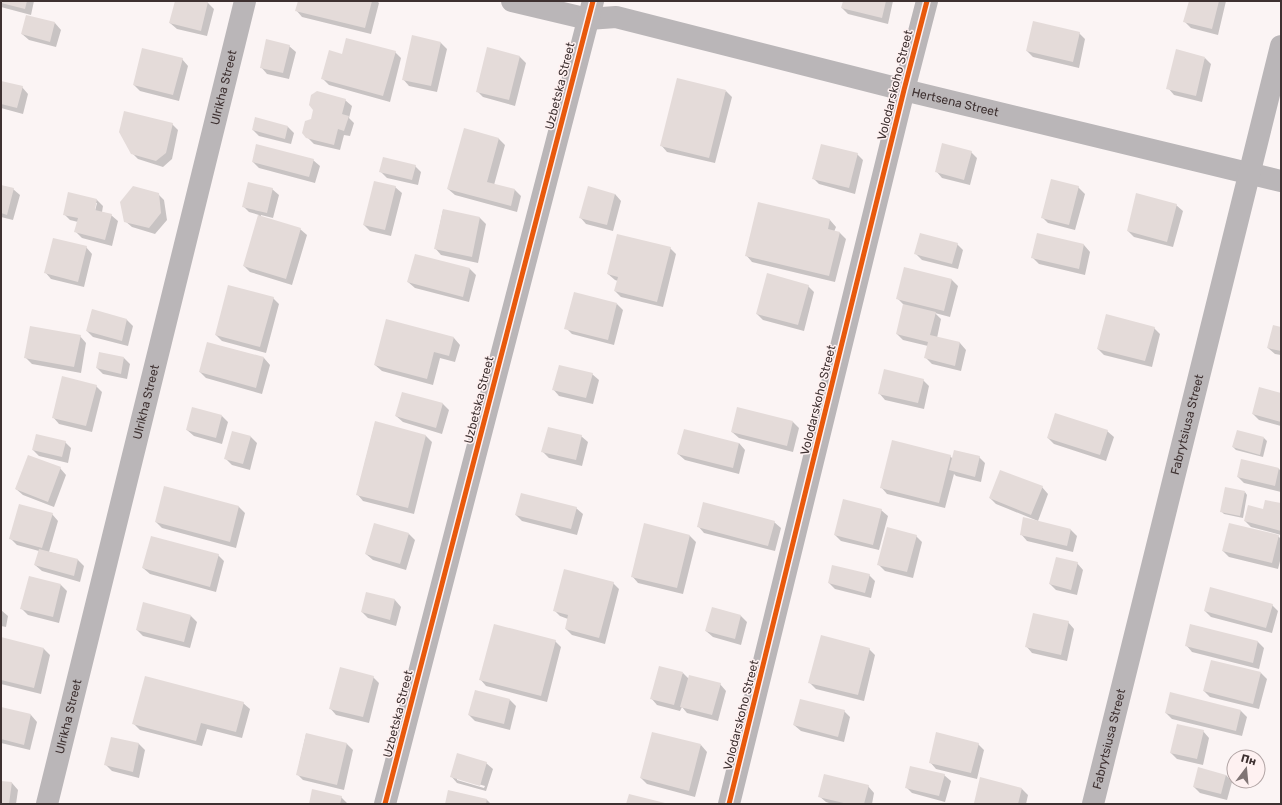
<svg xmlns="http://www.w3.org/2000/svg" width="1282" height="805" viewBox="0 0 1282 805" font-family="Rubik,sans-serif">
<rect width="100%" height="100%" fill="#fbf4f4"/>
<path fill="#0003" fill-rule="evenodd" d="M1 1H34L31 15 1 7Z
M176 1H201L208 3 214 9 207 36 177 29 170 23Z
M299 1H377L379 3 371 34 302 17 296 10Z
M844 1H893L888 24 848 14 842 8Z
M1190 1H1226L1218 35 1191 28 1185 22Z
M55 23 61 30 56 47 29 40 22 34Z
M1079 33 1085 39 1079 68 1033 57 1027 51Z
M413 36 441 43 447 49 437 92 409 86 403 79Z
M289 46 296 52 289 79 267 74 261 67Z
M488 48 520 57 526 63 515 106 483 97 477 91Z
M395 52 401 58 390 102 329 85 323 79 343 55Z
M1205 58 1211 64 1202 102 1174 95 1168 88Z
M182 59 188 66 179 101 140 91 134 85Z
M1 82 22 87 28 94 23 114 1 108Z
M726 91 732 97 715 163 667 152 661 145Z
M345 100 352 106 349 118 354 123 350 136 344 135 340 150 314 144 307 137Z
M172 124 178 130 172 159 163 167 138 159 132 153Z
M288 127 294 133 291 144 259 136 253 130Z
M465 129 499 139 505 145 494 185 515 190 521 196 517 212 455 195 448 189Z
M971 152 977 158 970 185 942 178 936 171Z
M857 154 863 160 855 194 819 184 813 178Z
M313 160 320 166 315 183 259 168 253 162Z
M415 166 421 172 418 185 387 178 380 171Z
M1 186 13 189 20 195 13 220 1 217Z
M395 187 402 193 391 236 370 231 364 225Z
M1078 187 1085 194 1075 230 1048 223 1042 217Z
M272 189 279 195 273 218 261 215V217L300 229 307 235 292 285 250 272 244 266 259 215 249 212 243 206Z
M69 193 97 200 103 206 102 212 111 215 118 221 112 246 82 238 76 232 78 222 70 220 64 214ZM95 203H97L94 215Z
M158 194 164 200 167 220 155 234 132 227 125 221Z
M615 194 621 201 613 231 586 224 580 217Z
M1176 205 1183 211 1173 247 1134 237 1128 231Z
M443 210 480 218 486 224 478 263 441 255 435 248Z
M830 220 836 227 834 232 840 233 846 239 835 282 752 262 746 255Z
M1038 235 1084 245 1090 252 1085 275 1039 264 1033 258Z
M957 244 963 250 958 269 922 260 916 254Z
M86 247 92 254 84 287 51 279 45 272Z
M670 248 676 254 663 307 621 297 615 291 618 281 615 280 608 274Z
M905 268 952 280 958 286 950 317 935 313 941 319 937 338 960 343 966 350 961 371 932 364 926 358 928 346 903 340 897 334 904 305 897 298Z
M470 269 476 275 469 302 415 288 408 282Z
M808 286 814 292 804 331 763 320 757 314Z
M273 298 279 304 266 353 222 341 216 335Z
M617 304 623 310 614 345 572 334 566 328Z
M92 311 127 320 133 326 128 346 93 337 87 331Z
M387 321 454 338 460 345 455 362 440 358 433 385 382 371 375 365Z
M1154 328 1160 334 1152 367 1104 355 1098 349Z
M1281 328V355L1275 354 1268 348Z
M80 336 86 343 81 373 32 364 25 357Z
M208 343 264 358 270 365 262 394 206 378 200 372Z
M124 358 130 364 127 379 103 374 97 368Z
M592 374 599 380 593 404 559 396 553 389Z
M923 380 929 386 924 409 885 400 879 393Z
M96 386 102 392 92 432 59 424 53 417Z
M403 393 443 404 449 410 442 434 403 422 396 416Z
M1281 394V426L1259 420 1253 414Z
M222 416 228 422 222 444 194 436 187 430Z
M793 422 799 428 793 452 739 438 732 432Z
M375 423 426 436 432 442 414 514 363 501 357 494Z
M1107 431 1114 437 1106 461 1054 444 1048 438Z
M233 432 251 437 257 443 250 470 232 465 226 459Z
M581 436 588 442 582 466 549 458 542 451Z
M1264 438 1267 441 1263 457 1236 450 1233 447Z
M65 442 71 448 68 463 39 456 33 450Z
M739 443 745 450 739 474 685 460 678 454Z
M950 456 953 459 979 457 985 463 981 482 956 476 954 474 945 508 887 494 881 487Z
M1242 460 1279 469 1281 471V492L1244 483 1238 477Z
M60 468 66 475 54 507 23 495 16 489Z
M165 487 239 507 245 513 236 548 162 528 156 522Z
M1042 487 1048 494 1038 521 996 504 990 498Z
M1245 492 1247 495 1243 518 1224 514 1221 511Z
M1281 505V535L1251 527 1245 521 1263 510Z
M576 508 583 514 577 535 522 521 516 515Z
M881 510 888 516 879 550 841 541 835 535Z
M52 514 58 521 49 552 78 560 84 566 80 582 42 571 35 565 39 551 17 545 10 538Z
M1024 519 1071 530 1077 536 1073 552 1027 541 1021 534Z
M774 522 781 528 775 551 704 533 698 526Z
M645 525 690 536 696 542 683 594 638 583 632 576Z
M409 534 415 540 406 570 373 560 366 554Z
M916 536 922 542 913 578 885 571 878 564Z
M1278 536 1281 539V557L1278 569 1229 557 1223 551Z
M218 555 224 561 216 592 150 574 143 568Z
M1077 563 1083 570 1077 595 1056 590 1050 584Z
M869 575 875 581 871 598 835 589 829 583Z
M30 577 61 585 67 591 59 623 28 615 22 609Z
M613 583 619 589 605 644 572 635 566 629 568 619 560 616 554 610Z
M367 593 395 600 401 607 396 626 368 618 362 612Z
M1272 605 1278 611 1272 633 1211 617 1205 611Z
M713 608 741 616 747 622 741 645 713 637 706 631Z
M1 610 8 616 6 627 1 626Z
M191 616 197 622 190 648 143 636 137 630Z
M1068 622 1074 629 1067 661 1032 653 1026 646Z
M1191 625 1258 642 1264 648 1259 669 1192 652 1186 645Z
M1 638 44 649 50 655 41 694 1 684Z
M555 641 561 647 547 702 486 686 480 679Z
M869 649 875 655 864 701 816 689 810 683Z
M683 673 689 679 720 684 726 691 718 721 687 713 682 707 680 711 657 705 651 698Z
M1261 673 1267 679 1259 709 1210 697 1204 691Z
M373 677 379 683 369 723 336 715 330 708Z
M510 700 516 706 510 730 475 721 469 715Z
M243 703 250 709 242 738 207 729 202 746 140 730 134 724Z
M1 708 31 715 37 722 30 750 1 743Z
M844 711 850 717 844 742 801 731 794 725Z
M1241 711 1247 717 1242 736 1172 719 1166 713Z
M1203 731 1209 738 1203 765 1177 759 1171 753Z
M306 734 347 744 353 750 344 790 303 780 297 774Z
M112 738 139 744 145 750 139 778 112 771 106 765Z
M978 744 984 750 977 779 936 769 930 762Z
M701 745 707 752 695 797 647 784 641 778Z
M486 763 493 769 486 791 457 783 451 776ZM457 778 485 786 484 788 457 780Z
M944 775 951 781 945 802 912 793 906 787Z
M1226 775 1232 782 1227 800 1200 793 1194 787Z
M1 782 12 783 18 790 16 804H1Z
M868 786 874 793 872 804H832L826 802 819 796Z
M1022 789 1028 795 1026 804H977L975 802Z
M449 791 487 800 491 804H446Z
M341 797 347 803V804H310Z"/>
<path fill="#e4dbd9" d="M1 1H27L25 9 1 3Z
M175 1 208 2 201 31 169 23Z
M298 1H372L365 28 295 11Z
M843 1H886L882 18 841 8Z
M1189 1H1219L1212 29 1183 22Z
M26 15 55 22 50 42 21 34Z
M1033 21 1080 32 1073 62 1026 51Z
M412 35 441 42 431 86 402 80Z
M346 38 396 51 383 96 321 79 329 50 342 54Z
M266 39 290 45 283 73 260 68Z
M487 47 520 56 509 100 476 92Z
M142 48 183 58 173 95 133 85Z
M1176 49 1205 57 1196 96 1166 89Z
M677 78 726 90 709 158 660 146Z
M1 81 23 86 17 108 1 104Z
M317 91 346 99 342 114 349 116 344 131 338 129 334 145 306 138 302 133 305 121 311 119 313 110 309 105 311 95Z
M124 111 173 123 166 153 156 161 131 154 119 132Z
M255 117 288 126 285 139 252 130Z
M464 128 499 138 487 182 515 189 511 206 447 189Z
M942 143 972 151 964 180 935 172Z
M256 144 314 159 309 177 252 162Z
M821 144 858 153 849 188 812 179Z
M383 157 416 165 412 180 379 172Z
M1051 179 1079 186 1069 225 1041 218Z
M374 181 396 186 385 230 363 225Z
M248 182 273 188 267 213 242 207Z
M1 185 14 188 7 215 1 213Z
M133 186 159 193 161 213 149 228 124 222 120 202Z
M588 186 615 194 607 225 579 218Z
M68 192 97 199 95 210 112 214 105 240 74 232 78 218 63 215Z
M1136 193 1177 204 1167 242 1127 231Z
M758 202 830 219 828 229 840 232 829 276 745 256Z
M443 209 480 217 472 257 434 249Z
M258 215 301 228 286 279 243 266Z
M920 233 958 243 952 264 914 254Z
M1037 233 1084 244 1079 269 1031 258Z
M617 234 671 247 657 302 614 291 618 277 607 274Z
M53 238 87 246 78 282 44 273Z
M415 254 470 268 463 297 407 282Z
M904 267 952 279 944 311 896 299Z
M767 273 809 285 798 325 756 314Z
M228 285 274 297 260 347 215 335Z
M574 292 617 303 608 340 564 329Z
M903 304 936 312 930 335 960 342 955 366 924 358 928 342 896 334Z
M92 309 127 319 122 341 86 331Z
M1106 314 1155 327 1145 361 1097 349Z
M386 319 454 337 449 356 434 352 427 379 374 365Z
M1273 325 1281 327V351L1267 348Z
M30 326 81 335 74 367 24 358Z
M207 342 264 357 256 388 199 372Z
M99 352 124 357 121 374 96 368Z
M559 365 593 373 586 398 552 390Z
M884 369 924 379 918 403 878 394Z
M62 376 97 385 86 426 52 418Z
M1259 387 1281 393V422L1252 414Z
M402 392 443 403 436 428 395 416Z
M192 407 222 415 216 438 186 430Z
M737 407 793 421 787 446 731 432Z
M1055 413 1108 430 1100 455 1047 438Z
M375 421 426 435 408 508 356 495Z
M548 427 582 435 576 460 541 452Z
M684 429 739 443 733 468 677 454Z
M1237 430 1264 437 1260 455 1232 447Z
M232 431 251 436 243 464 224 459Z
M36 434 66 441 62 457 32 450Z
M892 440 951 455 939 503 880 488Z
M954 450 980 456 975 477 949 470Z
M28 455 61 467 48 502 15 489Z
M1241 459 1279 468 1275 486 1237 477Z
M1000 470 1043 486 1031 515 989 498Z
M164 486 239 506 230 542 155 522Z
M1225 487 1245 491 1240 516 1220 512Z
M521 493 577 507 571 529 515 515Z
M843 499 882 509 873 545 834 535Z
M1265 500 1281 503V531L1244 521 1248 505 1263 509Z
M703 502 775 521 768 546 697 527Z
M19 504 53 513 42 548 9 539Z
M1023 517 1071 529 1067 546 1020 535Z
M374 523 409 533 400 564 365 554Z
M644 523 690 535 677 588 631 577Z
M1229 523 1279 535 1272 563 1222 551Z
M887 527 917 535 907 572 877 565Z
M151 536 219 554 210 587 142 568Z
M39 549 78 559 74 576 34 565Z
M1056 557 1078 562 1071 590 1049 584Z
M832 565 870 574 865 593 828 583Z
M564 569 614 582 599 638 565 629 568 615 553 611Z
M29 576 61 584 53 617 20 609Z
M1210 587 1273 604 1266 628 1204 611Z
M366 592 395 599 390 620 361 612Z
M143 602 191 615 184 642 136 630Z
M712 607 741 615 735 639 705 631Z
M1033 613 1069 621 1061 655 1025 647Z
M494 624 556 640 541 696 479 680Z
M1190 624 1258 641 1253 663 1185 646Z
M821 635 870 648 858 695 808 683Z
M1 637 44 648 34 688 1 680Z
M1211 660 1261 672 1253 704 1203 691Z
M659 666 683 672 674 705 650 699Z
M340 667 374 676 363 717 329 709Z
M689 675 721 683 712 715 680 707Z
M145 676 244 702 236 732 201 723 196 741 132 724Z
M475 690 510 699 504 724 468 715Z
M1170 692 1241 710 1236 731 1165 713Z
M800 699 845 710 838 737 793 725Z
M1 707 31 714 24 745 1 739Z
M1177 724 1204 730 1197 759 1170 753Z
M652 732 701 744 689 791 640 778Z
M936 732 979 743 971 773 929 763Z
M306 733 347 743 337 785 296 775Z
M111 737 139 743 133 772 104 765Z
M457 753 487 762 480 786 450 777Z
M910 766 945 774 939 796 905 788Z
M1198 767 1226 775 1221 794 1193 787Z
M824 774 869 785 864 804H848L818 797Z
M980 777 1022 788 1018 804H979L974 803Z
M1 781 12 782 9 804H1Z
M312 789 342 796 340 804H309Z
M448 790 487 799 486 804H445Z
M629 794 665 803V804H626Z"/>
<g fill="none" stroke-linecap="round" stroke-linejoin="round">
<g stroke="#bab6b8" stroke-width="22">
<path id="s1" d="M512 1 588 19 616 17 904 90 1281 181"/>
<path id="s2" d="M47 804 245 1"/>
<path d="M385 804 593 1"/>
<path d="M729 804 904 90 927 1"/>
<path id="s3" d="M1093 804 1281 46"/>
</g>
<defs>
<path id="cycleway" d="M385 804 593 1
M729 804 904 90 927 1"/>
</defs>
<use href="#cycleway" stroke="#fef1f1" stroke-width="8"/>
<use href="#cycleway" stroke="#e8590c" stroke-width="5"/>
</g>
<g text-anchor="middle" stroke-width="3" stroke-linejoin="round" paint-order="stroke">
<g font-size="12" fill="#3e3131" stroke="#fef1f1">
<text transform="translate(895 85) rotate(-76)" y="4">Volodarskoho Street</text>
<text transform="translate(560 86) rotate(-76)" y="4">Uzbetska Street</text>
<text dy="4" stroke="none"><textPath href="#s2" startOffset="738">Ulrikha Street</textPath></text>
<text dy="4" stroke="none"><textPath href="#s1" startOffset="456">Hertsena Street</textPath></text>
<text transform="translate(479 400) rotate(-76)" y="4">Uzbetska Street</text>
<text transform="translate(818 400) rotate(-76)" y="4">Volodarskoho Street</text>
<text dy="4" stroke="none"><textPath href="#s2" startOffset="414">Ulrikha Street</textPath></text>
<text dy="4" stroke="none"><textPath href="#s3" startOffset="391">Fabrytsiusa Street</textPath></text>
<text transform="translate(398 714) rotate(-76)" y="4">Uzbetska Street</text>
<text transform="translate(741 715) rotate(-76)" y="4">Volodarskoho Street</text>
<text dy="4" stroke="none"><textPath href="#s2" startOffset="90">Ulrikha Street</textPath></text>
<text dy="4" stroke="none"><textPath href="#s3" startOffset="67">Fabrytsiusa Street</textPath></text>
</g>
</g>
<rect width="1282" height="805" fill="none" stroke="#3e3131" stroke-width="4"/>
<g transform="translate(1246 769) rotate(16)"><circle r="19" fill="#fef1f1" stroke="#b1a4a4"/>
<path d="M0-3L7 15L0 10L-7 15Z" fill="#807575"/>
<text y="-6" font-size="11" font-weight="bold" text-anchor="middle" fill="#3e3131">Пн</text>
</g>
</svg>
